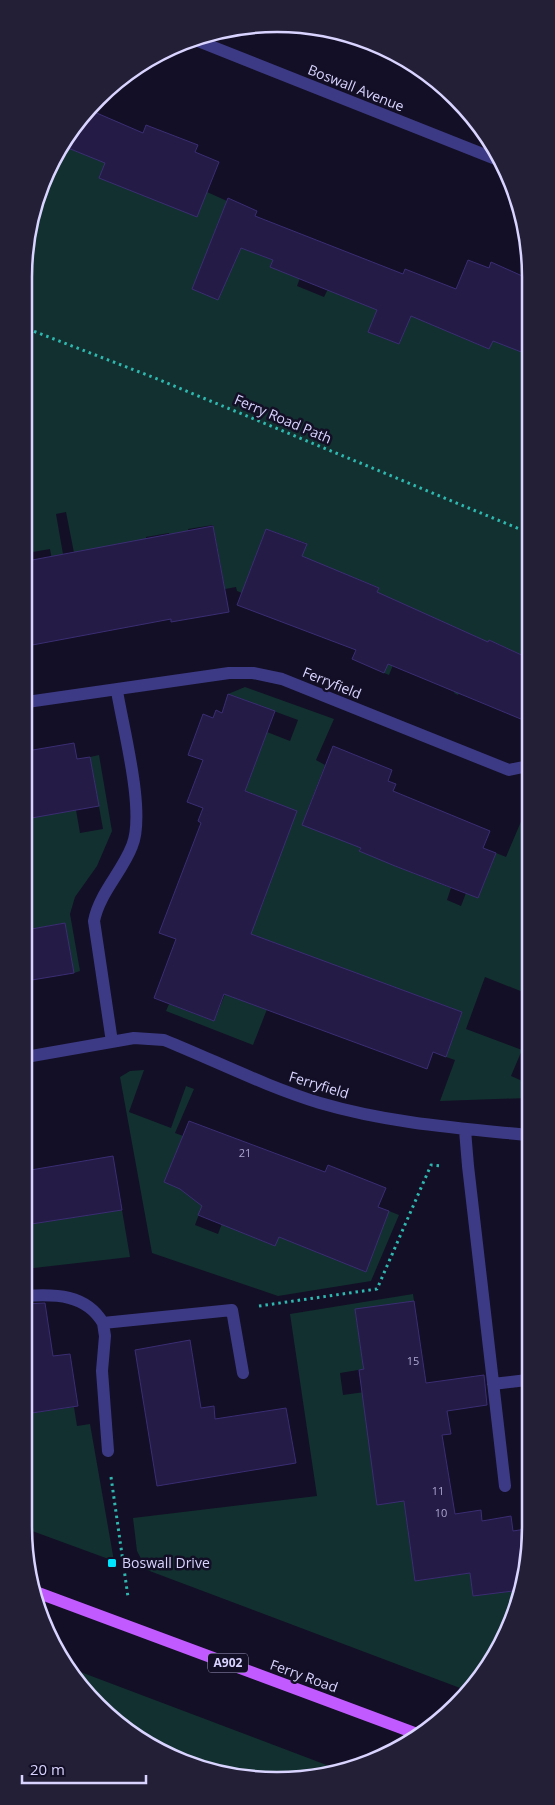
<svg xmlns="http://www.w3.org/2000/svg" width="555" height="1805" viewBox="0 0 555 1805" font-family="'Open Sans',sans-serif">
<rect width="100%" height="100%" fill="#130f26"/>
<path fill="#12302f" d="M96 113 121 123 100 178 148 197 207 192 227 201 213 236 273 260 270 266 300 278 297 286 324 297 328 289 380 303 369 332 399 344 411 315 419 318 435 281 456 289 458 336 489 349 504 312 523 353 529 355 528 658 489 640 458 695 454 693 478 638 398 653 389 675 384 673 407 617 373 603 379 588 358 579 351 594 300 562 306 543 266 529 242 593 237 591 236 587 225 589 213 525 188 529 192 548 173 551 169 533 146 537 149 556 86 614 66 512 56 514 74 617 63 619 50 549 27 553 29 228 63 146 80 153Z
M245 687 334 719 316 760 325 765 308 809 366 833 359 851 383 860 408 797 415 800 407 818 395 866 451 888 447 900 461 906 466 893 478 898 496 853 506 857 528 805V994L485 977 466 1029 522 1050 511 1076 527 1083V1098L440 1101 455 1060 446 1057 462 1012 338 967 273 994 253 1045 166 1011 169 1004 214 1021 266 895 250 888 245 791 267 732 290 741 298 720 228 694Z
M99 755 112 831 97 866 75 897 70 914 80 971 74 973 65 923 26 930V818L76 810 80 833 103 829 90 757Z
M144 1070 129 1112 171 1128 186 1086 194 1089 175 1133 183 1136 165 1182 205 1198 195 1225 218 1234 228 1207 262 1221 255 1238 275 1246 282 1229 365 1272 389 1211 399 1215 371 1281 278 1296 152 1253 120 1077 130 1071Z
M122 1210 130 1257 25 1269V1225Z
M413 1294 414 1301 355 1310 364 1369 340 1373 343 1395 379 1390 389 1449 370 1452 377 1504 404 1501 416 1581 470 1573 473 1596 519 1573 522 1589 489 1668 468 1691 147 1570 137 1551 133 1518 317 1496 290 1314Z
M24 1395H30L33 1413 74 1407 77 1426 90 1424 114 1561 24 1528Z
M70 1668 345 1772 245 1779 165 1755 87 1695Z"/>
<path fill="#241b47" stroke="#3b2d73" d="M92 111 143 133 146 125 198 145 195 152 219 162 197 217 99 178 105 163 63 146 67 136Z
M228 198 257 211 255 216 403 274 405 269 456 289 468 260 489 268 491 262 529 279V355L493 341 489 349 411 316 399 344 368 332 377 310 270 267 273 260 241 248 218 300 192 289Z
M213 526 229 612 171 622V619L27 646V561Z
M266 529 307 544 302 556 379 588 377 592 488 642 489 640 528 658V722L388 664 384 673 352 659 356 650 237 605Z
M228 694 275 711 245 791 297 811 251 934 462 1012 446 1057 433 1052 427 1069 224 994 214 1021 154 998 176 939 159 933 201 823 198 821 203 808 187 802 203 760 188 755 203 714 213 718 216 710 222 713Z
M74 743 77 759 90 757 99 806 26 819 27 751Z
M333 746 392 770 388 781 396 784 393 791 490 831 483 848 496 853 478 898 395 866 359 851 361 848 302 825Z
M65 923 74 973 26 981V930Z
M189 1121 325 1172 328 1165 386 1188 378 1207 389 1211 366 1272 279 1237 275 1246 198 1215 202 1206 180 1189 164 1182Z
M113 1156 122 1210 25 1225V1171Z
M414 1301 426 1383 484 1375 487 1405 447 1411 451 1434 442 1435 455 1514 481 1510 482 1521 511 1516 513 1531 526 1529V1577L521 1590 473 1596 470 1573 415 1581 404 1501 377 1505 359 1370 364 1369 363 1365 355 1309Z
M45 1303 53 1356 70 1354 78 1406 32 1413 30 1395H24L25 1304Z
M190 1340 201 1408 214 1406 215 1419 286 1408 296 1463 157 1486 135 1350Z"/>
<g fill="none" stroke-linecap="round" stroke-linejoin="round">
<path stroke="#2fb8b0" stroke-width="3" stroke-dasharray="2.5 4" stroke-linecap="butt" d="M28 329 155 378 529 533
M259 1306 377 1289 431 1165 441 1166
M111 1477 128 1597"/>
<path stroke="#3d3a85" stroke-width="12" d="M198 41 503 162
M27 702 229 673H253L282 679 509 770 528 766
M112 1042 94 921C99 894 122 872 132 846 146 813 123 728 117 691
M26 1057 134 1038 164 1040C216 1061 267 1087 320 1103 388 1123 457 1128 527 1135
M465 1130 468 1166 505 1486
M25 1296C55 1294 86 1294 103 1323L232 1310 243 1373
M103 1323 105 1336 102 1371 108 1451
M493 1384 527 1380"/>
<path stroke="#c25bff" stroke-width="12" d="M36 1592 420 1735"/>
</g>
<rect fill="#00e5ff" stroke="#130f26" stroke-width="2" x="107" y="1558" width="10" height="10" rx="2.5"/>
<g text-anchor="middle" stroke-width="5" stroke-linejoin="round" paint-order="stroke">
<g font-size="11" fill="#aca6d1">
<text x="245" y="1157">21</text>
<text x="413" y="1365">15</text>
<text x="438" y="1495">11</text>
<text x="441" y="1517">10</text>
</g>
<rect fill="#130f26" stroke="#9e99be" stroke-width="1" x="208" y="1653.5" width="40" height="19" rx="4"/>
<g font-size="12" font-weight="bold" fill="#d9d4ff">
<text x="228" y="1667">A902</text>
</g>
<g font-size="14" fill="#d9d4ff" stroke="#130f26">
<text transform="translate(356 88) rotate(22)" y="5">Boswall Avenue</text>
<text transform="translate(283 419) rotate(23)" y="5">Ferry Road Path</text>
<text transform="translate(332 683) rotate(22)" y="5">Ferryfield</text>
<text transform="translate(319 1085) rotate(17)" y="5">Ferryfield</text>
<text transform="translate(304 1676) rotate(20)" y="5">Ferry Road</text>
</g>
<g font-size="14" fill="#d9d4ff" stroke="#130f26" text-anchor="start">
<text x="122" y="1568">Boswall Drive</text>
</g>
</g>
<path d="M0 0H555V1805H0ZM277 32H277A245 245 0 0 1 522 277V1527A245 245 0 0 1 277 1772H277A245 245 0 0 1 32 1527V277A245 245 0 0 1 277 32Z" fill="#231f37" fill-rule="evenodd"/>
<path fill="none" stroke="#d9d4ff" stroke-width="2.5" d="M277 32H277A245 245 0 0 1 522 277V1527A245 245 0 0 1 277 1772H277A245 245 0 0 1 32 1527V277A245 245 0 0 1 277 32Z"/>
<path d="M22 1775v8h124v-8" fill="none" stroke="#d9d4ff" stroke-width="2.5"/>
<text x="30" y="1775" font-size="15" fill="#d9d4ff" stroke="#130f26" stroke-width="4" paint-order="stroke">20 m</text>
</svg>
